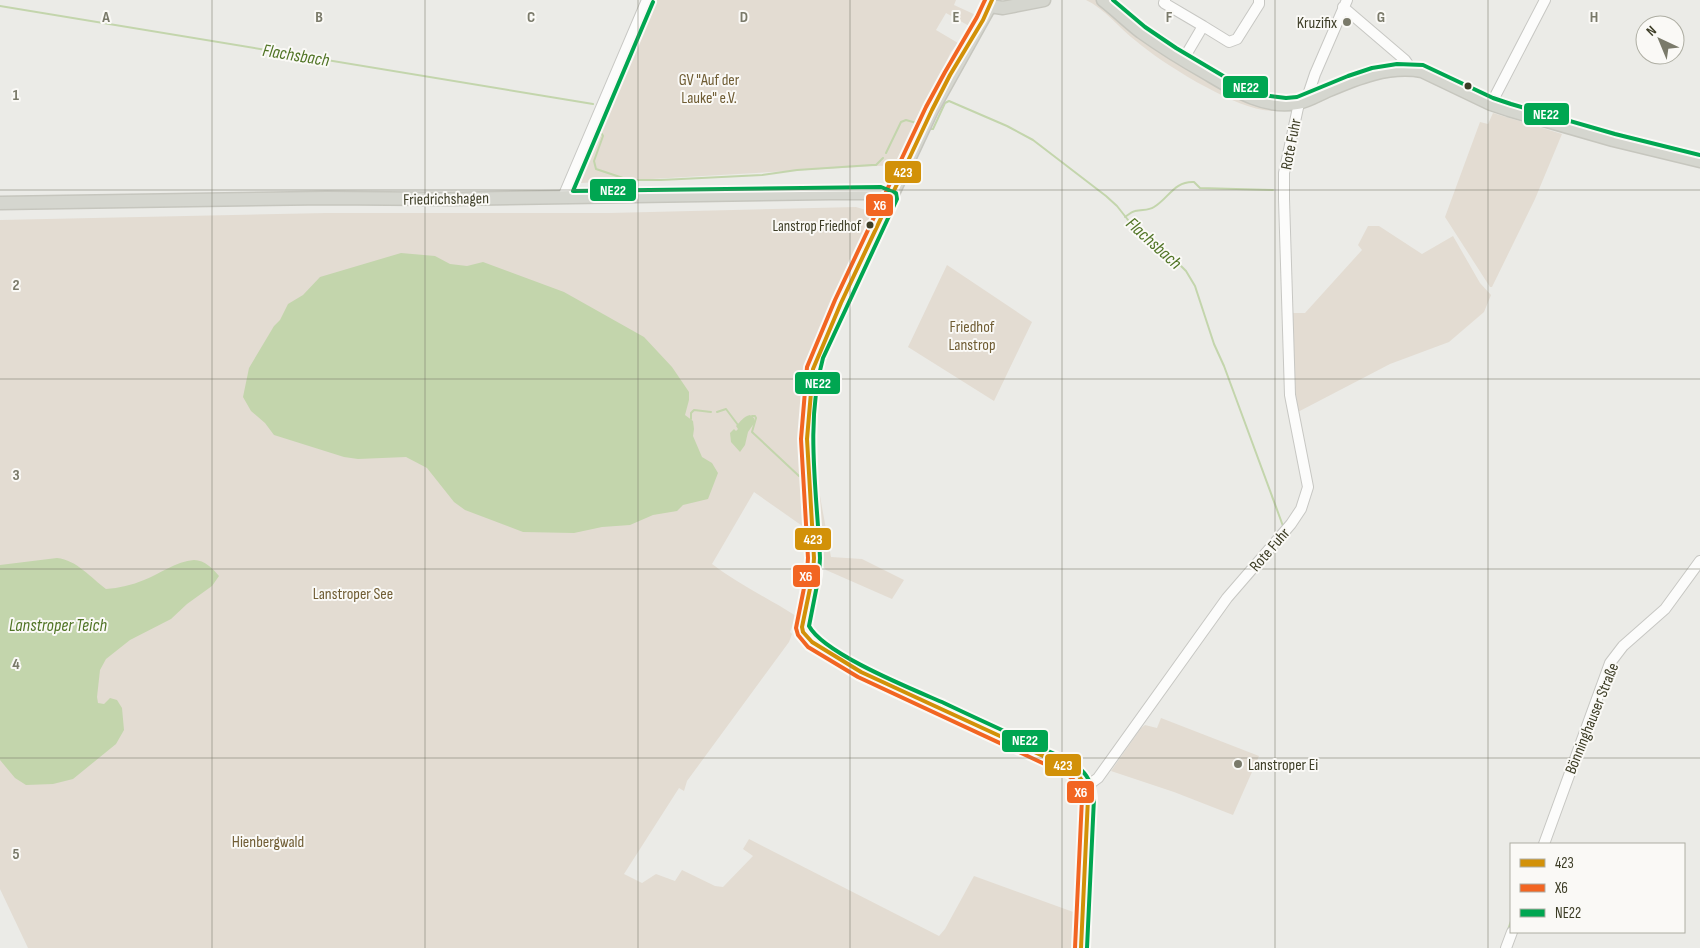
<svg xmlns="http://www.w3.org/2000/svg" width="1700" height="948" viewBox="0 0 1700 948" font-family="'Sofia Sans Condensed',sans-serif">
<rect width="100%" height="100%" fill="#ebebe7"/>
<path fill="#e3dcd2" d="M647 0H956L954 5 978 16 971 27 946 13 936 30 958 43 951 52 895 165 581 183Z
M1086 0H1103L1237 91 1297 109C1286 110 1274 112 1263 110 1228 104 1163 64 1136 41 1119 28 1105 9 1086 0Z
M1493 113 1562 134 1535 199 1492 287H1490L1445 217 1480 122 1488 124Z
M856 207 869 211 874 218 810 356 807 373 808 530 754 492 712 564C738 584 768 598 796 616L790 632 792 634 789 642 687 781 684 791 679 788 624 874 642 883 656 874 675 881 682 870 715 886 723 887 753 856 743 849 749 839 939 936 945 929 974 876 1076 913 1073 948H28L0 889V220L326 213H609Z
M1368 226H1379L1422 254 1453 236 1480 283 1491 295 1484 312 1449 342 1390 364 1294 414 1287 313H1305L1362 250 1358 245Z
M947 265 1032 322 994 401 908 347Z
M814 490 820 496 831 557 862 559 904 580 892 599 826 570 817 558Z
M1161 718 1259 756 1233 815 1174 792 1111 771 1141 728 1145 725 1157 728Z"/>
<path fill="#c3d5ac" d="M401 253 435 256 450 264 467 266 483 262 564 292 644 337 672 367 689 392V400L685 415 693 421 694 429 693 436 702 457 712 463 718 473 708 499 683 505 677 511 653 515 630 525 602 527 574 533 523 532 465 510 454 502 427 468 406 457 358 459 344 457 274 435 265 423 251 411 243 397 249 368 274 326 280 320 288 304 303 295 320 277Z
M750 415 754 418 755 422 748 432 745 445 740 452 731 442 730 433 734 429 736 431 738 429 736 426C741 421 743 417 750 415Z
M57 558C77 560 91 578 106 589 119 588 132 585 144 580 160 574 176 561 194 560 205 560 213 569 219 576L212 586 187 604 171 619 130 640 106 659 100 670 97 697 98 703 104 704 110 698 117 700 122 708 124 730 116 744 73 779 53 784 26 785 15 778 0 760V565Z"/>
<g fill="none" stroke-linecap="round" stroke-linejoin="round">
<path stroke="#c3d5ac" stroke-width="2" d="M0 6 593 104
M931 129H933L945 103 949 101 1007 126 1033 140 1106 196 1117 206 1132 225 1161 246 1186 271 1195 286 1214 344 1224 366 1283 526
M602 134 603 136 594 161 596 169 629 180H661L762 175 797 170 872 165H876L883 158
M886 153 901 122 906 120 920 124
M1125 217C1128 215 1131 212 1135 211 1142 209 1148 211 1154 207 1169 198 1174 181 1194 182L1200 188 1273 190
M717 412 726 409 738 425
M752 416H755L756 418 752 432 799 476
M691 419V413L694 410 711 412
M1508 930 1511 921"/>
<defs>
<path id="minor" d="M1165 0 1164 3 1203 26 1183 60
M1343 7 1405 60 1412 70
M1203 26 1229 42 1237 39 1259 4V0
M1308 99V95L1315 74 1347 0
M1491 104 1545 0
M563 197 647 0
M1087 786 1098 778 1227 598 1291 524 1301 509 1308 487 1290 395 1284 199V173L1299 103
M1544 844 1610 663 1623 646 1665 609 1700 561
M1506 948 1512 932"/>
<path id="major" d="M1044 0 1003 8 990 6 932 110 817 356 811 377 807 439 814 558 813 574 802 627 803 632 812 642 861 672 1067 767C1081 775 1086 782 1088 798L1081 948
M1103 0C1116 10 1128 22 1141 32 1162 47 1183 60 1206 73 1233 89 1265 110 1298 103 1308 101 1318 95 1327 91 1357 78 1389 65 1422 71L1491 104 1509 110 1613 140 1700 161
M0 203 327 198 448 199 831 193H881L891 196"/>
</defs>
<use href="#minor" stroke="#c7c7c3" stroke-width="12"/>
<use href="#major" stroke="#c6c6be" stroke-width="15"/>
<use href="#minor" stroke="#fcfcfb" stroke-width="10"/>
<use href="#major" stroke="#d5d6cf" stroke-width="12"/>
<defs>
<path id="bus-1" d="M992 0 983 20 950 75 932 110 841 303 813 369 807 439 814 558 813 574 802 627 803 632 812 642 861 672 1067 767C1080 775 1086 783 1088 798L1081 948"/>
<path id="bus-2" d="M985 0 977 17 945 72 926 107 835 300 807 367 801 439 808 558 807 573 796 628 798 635 808 647 858 677 1064 773C1075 779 1080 786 1082 798L1075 948"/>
<path id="bus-3" d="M1113 0 1145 27 1176 48 1230 80 1263 95 1286 98 1297 97 1348 76 1372 68 1397 64 1423 65 1493 98 1511 104 1615 134 1700 155
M653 2 573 191 881 187 896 193 897 199 823 358C805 422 817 493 820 558L819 575 809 626C824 654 912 689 944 703 986 723 1028 742 1070 761 1084 770 1092 780 1094 798L1087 948"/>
</defs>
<use href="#bus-1" stroke="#faf9f6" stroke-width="8"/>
<use href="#bus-2" stroke="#faf9f6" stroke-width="8"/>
<use href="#bus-3" stroke="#faf9f6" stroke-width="8"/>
<use href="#bus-1" stroke="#d29108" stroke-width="4"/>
<use href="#bus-2" stroke="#f26522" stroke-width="4"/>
<use href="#bus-3" stroke="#00a651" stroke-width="4"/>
</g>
<path fill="none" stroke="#7a7a6a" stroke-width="1" stroke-opacity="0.55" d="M212 0V948M425 0V948M638 0V948M850 0V948M1062 0V948M1275 0V948M1488 0V948M0 190H1700M0 379H1700M0 569H1700M0 758H1700"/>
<g fill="#7a7a6a" stroke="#faf9f6" stroke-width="2">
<circle cx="1347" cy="22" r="5"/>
<circle cx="1238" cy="764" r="5"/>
</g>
<g fill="#3d3d26" stroke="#faf9f6" stroke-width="2">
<circle cx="1468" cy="86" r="4.5"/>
<circle cx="870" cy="225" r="4.5"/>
</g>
<g text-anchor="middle" stroke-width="4" stroke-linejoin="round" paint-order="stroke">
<g font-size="15" fill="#3d3d26" stroke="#faf9f6" text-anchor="end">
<text x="861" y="231">Lanstrop Friedhof</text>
</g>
<g font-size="16" fill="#3d3d26" stroke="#faf9f6" text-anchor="end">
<text x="1337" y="28">Kruzifix</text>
<text x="1248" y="770" text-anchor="start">Lanstroper Ei</text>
</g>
<g font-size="16" fill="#705d34" stroke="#faf9f6">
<text x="709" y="85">GV "Auf der<tspan x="709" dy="18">Lauke" e.V.</tspan></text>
<text x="972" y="332">Friedhof<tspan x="972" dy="18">Lanstrop</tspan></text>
<text x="353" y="599">Lanstroper See</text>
<text x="268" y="847">Hienbergwald</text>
</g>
<g font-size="16" fill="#3d3d26" stroke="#faf9f6">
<text transform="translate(1290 144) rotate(-79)" y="6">Rote Fuhr</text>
<text transform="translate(446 198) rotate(-1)" y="6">Friedrichshagen</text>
<text transform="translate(1269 549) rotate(-49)" y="6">Rote Fuhr</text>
<text transform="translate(1591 718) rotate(-68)" y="6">Bönninghauser Straße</text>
</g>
<g font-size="18" font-style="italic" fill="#507425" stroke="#faf9f6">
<text transform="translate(296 55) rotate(9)" y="6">Flachsbach</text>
<text transform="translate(1154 243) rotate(42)" y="6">Flachsbach</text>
<text x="58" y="631">Lanstroper Teich</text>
</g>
</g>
<g font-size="16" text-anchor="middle" font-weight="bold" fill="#7a7a6a" stroke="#faf9f6" stroke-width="4" stroke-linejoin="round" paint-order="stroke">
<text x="106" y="22">A</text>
<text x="319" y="22">B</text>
<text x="531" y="22">C</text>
<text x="744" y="22">D</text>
<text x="956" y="22">E</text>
<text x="1169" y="22">F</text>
<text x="1381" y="22">G</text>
<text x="1594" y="22">H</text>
<text x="16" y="100">1</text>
<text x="16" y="290">2</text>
<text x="16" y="480">3</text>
<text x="16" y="669">4</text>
<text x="16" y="859">5</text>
</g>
<g stroke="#faf9f6" stroke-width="2">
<rect x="1222" y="75" width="47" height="24" rx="5" fill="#00a651"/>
<rect x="1523" y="102" width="47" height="24" rx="5" fill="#00a651"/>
<rect x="884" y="160" width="38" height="24" rx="5" fill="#d29108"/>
<rect x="589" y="178" width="48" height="24" rx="5" fill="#00a651"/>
<rect x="865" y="193" width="29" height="24" rx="5" fill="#f26522"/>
<rect x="794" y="371" width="47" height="24" rx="5" fill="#00a651"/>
<rect x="794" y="527" width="38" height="24" rx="5" fill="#d29108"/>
<rect x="792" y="564" width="29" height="24" rx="5" fill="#f26522"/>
<rect x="1001" y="729" width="48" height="24" rx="5" fill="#00a651"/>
<rect x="1044" y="753" width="38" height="24" rx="5" fill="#d29108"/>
<rect x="1066" y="780" width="29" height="24" rx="5" fill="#f26522"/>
</g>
<g font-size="14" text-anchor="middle" font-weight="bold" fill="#fff">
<text x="1246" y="92">NE22</text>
<text x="1546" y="119">NE22</text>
<text x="903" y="177">423</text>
<text x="613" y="195">NE22</text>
<text x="880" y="210">X6</text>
<text x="818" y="388">NE22</text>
<text x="813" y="544">423</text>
<text x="806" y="581">X6</text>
<text x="1025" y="745">NE22</text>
<text x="1063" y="770">423</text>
<text x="1081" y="797">X6</text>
</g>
<rect x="1510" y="843" width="175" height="90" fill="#faf9f6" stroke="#aeaea3"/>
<rect x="1520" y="859" width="25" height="8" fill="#d29108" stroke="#aeaea3"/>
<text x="1555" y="868" font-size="15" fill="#3d3d26">423</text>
<rect x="1520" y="884" width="25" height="8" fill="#f26522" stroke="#aeaea3"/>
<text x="1555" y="893" font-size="15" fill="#3d3d26">X6</text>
<rect x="1520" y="909" width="25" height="8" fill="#00a651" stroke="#aeaea3"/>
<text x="1555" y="918" font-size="15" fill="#3d3d26">NE22</text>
<g transform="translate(1660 40) rotate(316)"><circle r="24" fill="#faf9f6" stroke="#aeaea3"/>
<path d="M0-4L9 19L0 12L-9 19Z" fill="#7a7a6a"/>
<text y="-8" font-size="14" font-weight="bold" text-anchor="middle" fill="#3d3d26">N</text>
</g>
</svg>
